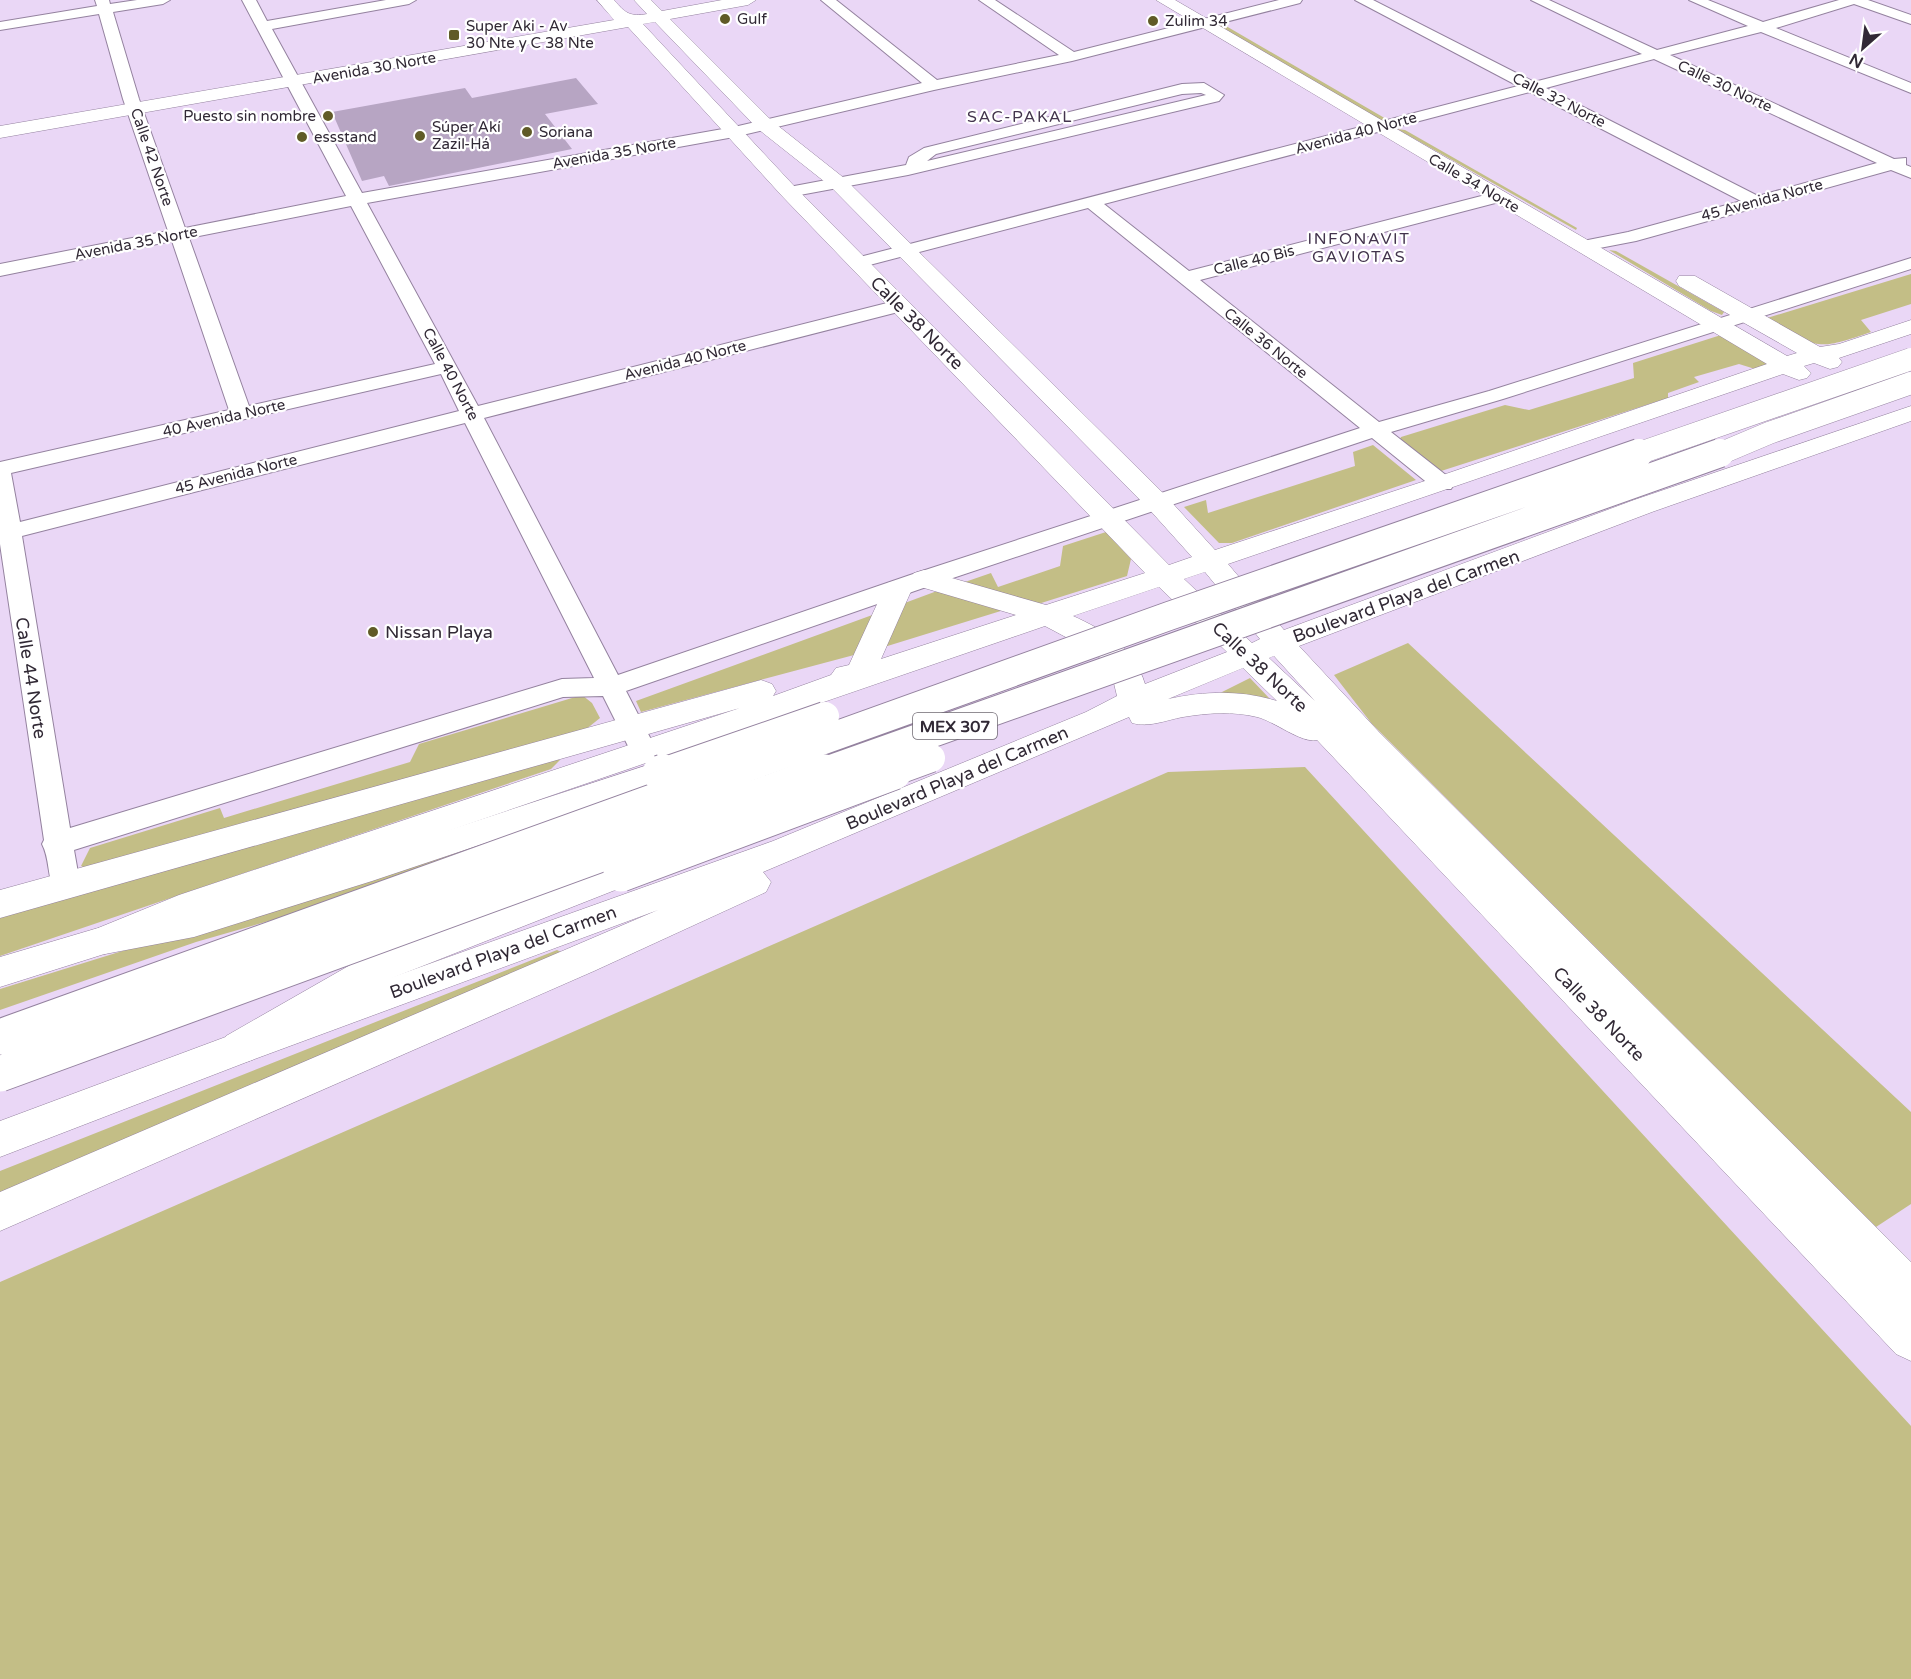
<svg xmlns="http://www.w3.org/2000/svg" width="1911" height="1679" viewBox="0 0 1911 1679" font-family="'Varela Round',sans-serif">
<rect width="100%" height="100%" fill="#ead7f6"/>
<path fill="#c3be86" d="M1218 25 1226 26 1388 120 1382 121Z
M1397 129 1405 130 1577 228 1576 230Z
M1609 250 1616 251 1724 312 1722 315 1711 311Z
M1911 274V304L1861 320 1871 332C1813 352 1819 348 1767 318Z
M1721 335 1769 364 1755 369 1739 364 1694 377 1699 382 1668 393V398L1438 472 1399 441 1401 437 1505 405 1529 410 1634 378 1633 363Z
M1373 445 1416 480 1232 543H1219L1184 507 1206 500 1208 513 1355 466 1353 452Z
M1106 532 1131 559 1127 576 1038 604 962 583 991 573 998 587 1060 566 1063 546Z
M937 591 1004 610 881 648 902 604Z
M875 614 854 655 641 712 636 701Z
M1408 643 1911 1112V1204L1876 1227 1372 724 1334 675Z
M1250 678 1270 699 1220 693Z
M582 695 592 703 600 718 585 730 87 869 81 866 90 848 220 808 224 818 410 762 419 744Z
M554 756 560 760 551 769 0 956V915Z
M1305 767 1911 1426V1679H0V1282L1168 772Z
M611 799 307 910 196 942 0 1010V989Z
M557 950 563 953 0 1197V1171Z"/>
<path fill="#b7a5c3" d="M576 78 598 104 545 114 572 149 389 186 384 176 362 181 332 112 465 88 472 98Z"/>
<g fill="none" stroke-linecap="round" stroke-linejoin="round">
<defs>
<path id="street" d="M95 0H109L110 4 137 0H170L163 4 113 12 139 99 185 228 346 196 242 0H256L267 21 386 0H416L409 4 272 29 362 193 734 127 922 83 821 0H836L937 80 1059 55 979 0H995L1074 52 1279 0H1302L1300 3 1072 61 934 90 734 137 367 203 478 406 899 300 909 306 906 310 484 418 618 675 916 573 1360 428 1088 208 858 268 849 263 852 259 1518 86 1355 0H1373L1534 82 1642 54 1531 0H1549L1657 50 1748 26 1689 0H1708L1763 22 1839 0H1868L1911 15V24L1854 4 1776 28 1911 83V93L1761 32 1670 55 1894 159 1906 158V165L1911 167V178L1891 170 1636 241 1584 251 1578 250 1575 246 1578 242 1628 232 1741 201 1530 92 1104 204 1189 271 1497 192 1503 193 1506 197 1503 201 1200 280 1379 422 1489 391 1911 258V269L1503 399 1391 432 1451 479 1454 484 1451 489H1435L1372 438 932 585 626 691 658 753 655 760 645 763 635 760 603 696 563 697 74 850 80 884 75 892 65 896 55 892C47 877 50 859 42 844L44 840 0 544V462L229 410 172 241 0 276V264L168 231 123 99 99 14 0 30V22L97 6ZM1654 59 1877 163 1758 196 1546 88ZM351 206 435 364 249 406 189 238ZM441 374 459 411 20 522 11 473ZM465 423 594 678 562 679 70 828 22 536Z
M1204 83 1224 95 1219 101 908 175 789 197 780 192 789 187 906 165 909 157 924 148 1182 84ZM1201 93 1206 95 927 161 936 154 1182 94Z"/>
<path id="secondary" d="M597 0H614C625 13 630 17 647 14L634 0H651L662 11 722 0H756L748 5 670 19 772 121 844 178 1166 496 1215 550 1434 478 1767 364 1156 0H1175L1787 356 1797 353 1679 286 1676 281 1679 276H1695L1820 347 1839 344 1911 320V334L1839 358 1842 362 1838 367 1830 369 1814 363 1804 366 1811 373 1807 378 1799 380 1783 374 1228 564 1284 630 1634 500 1911 406V421L1652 512 1299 646 1379 732 1911 1262V1361L1896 1354 1317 740C1302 744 1274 721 1257 717 1233 711 1207 713 1183 717 1166 720 1149 728 1132 723L1129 717 763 872 771 882 766 892 594 971 0 1231V1192L658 910 252 1060 0 1157V1121L239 1032 773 841 1086 712 1117 696 1110 667 1092 651 1045 626 203 915 117 950 0 987V957L98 928 179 895 740 708 0 918V890L761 680 772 684 776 691 773 696 831 675 836 668 849 665 884 589 888 583 898 580 908 583 912 589 881 659 1016 615 914 585 910 579 914 573 924 570 1046 605 1145 573 782 196 628 27 0 138V126L614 20ZM655 22 758 129 830 186 1148 508 1192 557 1169 565 796 188 643 24ZM1205 572 1260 639 1252 643 1184 579ZM1159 587 1227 652 1145 684C1134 648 1106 631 1073 616ZM1274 656 1315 701 1269 658ZM1243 668 1277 701C1240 690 1206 691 1168 699Z"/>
<path id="highway" d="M660 761 671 765 676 773 671 781 372 881 194 937 105 954 93 950 87 940 93 930 105 926 194 909 372 855Z
M621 861 633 865 638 874 633 883 392 978 252 1060 239 1064 226 1060 220 1048 226 1036 366 956Z"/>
</defs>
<use href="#street" stroke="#94829f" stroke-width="2"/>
<use href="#secondary" stroke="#94829f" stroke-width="1"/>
<use href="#highway" stroke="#94829f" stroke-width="1"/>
<use href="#street" fill="#fff" fill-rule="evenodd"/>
<use href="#secondary" fill="#fff" fill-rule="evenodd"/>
<use href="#highway" fill="#fff" fill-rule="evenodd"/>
<defs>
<path id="highway-bridge-far2" d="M1634 455 1911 359
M1717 455 1769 433 1911 383"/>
<path id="highway-bridge-far1" d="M660 773 825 716
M732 773 1169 616 1639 453
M820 773 1720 453
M890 773 931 758"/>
<path id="highway-bridge" d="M660 773 663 772
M621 874 894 772
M0 1037 736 772
M0 1074 825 772"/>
</defs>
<use href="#highway-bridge-far2" stroke="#94829f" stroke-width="23" stroke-linecap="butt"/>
<use href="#highway-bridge-far1" stroke="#94829f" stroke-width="30" stroke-linecap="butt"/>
<use href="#highway-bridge" stroke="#94829f" stroke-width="37" stroke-linecap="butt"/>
<use href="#highway-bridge-far2" stroke="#fff" stroke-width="22"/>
<use href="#highway-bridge-far1" stroke="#fff" stroke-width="28"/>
<use href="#highway-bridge" stroke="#fff" stroke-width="35"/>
</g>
<g fill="#605b27" stroke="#fff" stroke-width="2">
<circle cx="725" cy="19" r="6"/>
<circle cx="1153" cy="21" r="6"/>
<rect x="448" y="29" width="12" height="12" rx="3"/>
<circle cx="328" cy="116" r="6"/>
<circle cx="527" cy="132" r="6"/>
<circle cx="420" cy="136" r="6"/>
<circle cx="302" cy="137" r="6"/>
<circle cx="373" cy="632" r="6"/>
</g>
<g text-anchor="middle" stroke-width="4.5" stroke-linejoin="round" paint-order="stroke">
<g font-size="15" fill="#312935" stroke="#fff" text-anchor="start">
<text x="737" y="24">Gulf</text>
<text x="1165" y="26">Zulim 34</text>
<text x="466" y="31">Super Aki - Av<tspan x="466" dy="17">30 Nte y C 38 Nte</tspan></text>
<text x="316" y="121" text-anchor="end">Puesto sin nombre</text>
<text x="432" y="132">Súper Akí<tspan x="432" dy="17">Zazil-Há</tspan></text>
<text x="539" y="137">Soriana</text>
<text x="314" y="142">essstand</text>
</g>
<g font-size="15" fill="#312935" stroke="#fff">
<text transform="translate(374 68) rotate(-10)" y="5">Avenida 30 Norte</text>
<text transform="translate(1725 86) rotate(25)" y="5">Calle 30 Norte</text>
<text transform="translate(1559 100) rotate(27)" y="5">Calle 32 Norte</text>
<text transform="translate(1356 133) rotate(-15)" y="5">Avenida 40 Norte</text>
<text transform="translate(614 153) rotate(-10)" y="5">Avenida 35 Norte</text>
<text transform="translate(152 157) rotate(71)" y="5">Calle 42 Norte</text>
<text transform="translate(1474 183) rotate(30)" y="5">Calle 34 Norte</text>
<text transform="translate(1762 200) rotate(-15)" y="5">45 Avenida Norte</text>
<text transform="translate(136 243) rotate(-11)" y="5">Avenida 35 Norte</text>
<text transform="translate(1254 260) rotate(-14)" y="5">Calle 40 Bis</text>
<text transform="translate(1266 343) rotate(39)" y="5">Calle 36 Norte</text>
<text transform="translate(685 360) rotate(-14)" y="5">Avenida 40 Norte</text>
<text transform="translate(451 374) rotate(62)" y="5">Calle 40 Norte</text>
<text transform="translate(224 418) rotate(-13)" y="5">40 Avenida Norte</text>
<text transform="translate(236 474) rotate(-14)" y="5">45 Avenida Norte</text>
</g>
<g font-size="16" letter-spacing="1.5" fill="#43344d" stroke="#fff">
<text x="1020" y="122">SAC-PAKAL</text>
<text x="1359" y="244">INFONAVIT<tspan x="1359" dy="18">GAVIOTAS</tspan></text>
</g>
<rect fill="#fff" stroke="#6f6972" stroke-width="1.5" x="913" y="713" width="84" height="26" rx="4.5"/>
<g font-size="16" font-weight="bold" fill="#312935">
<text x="955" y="732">MEX 307</text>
</g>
<g font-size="18" fill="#312935" stroke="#fff">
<text transform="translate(917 323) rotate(45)" y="6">Calle 38 Norte</text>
<text transform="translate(1406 596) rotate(-20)" y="6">Boulevard Playa del Carmen</text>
<text transform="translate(1260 667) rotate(43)" y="6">Calle 38 Norte</text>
<text transform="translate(31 678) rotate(81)" y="6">Calle 44 Norte</text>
<text transform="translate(957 778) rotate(-23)" y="6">Boulevard Playa del Carmen</text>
<text transform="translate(503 952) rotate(-20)" y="6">Boulevard Playa del Carmen</text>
<text transform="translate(1599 1014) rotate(46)" y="6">Calle 38 Norte</text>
</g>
<g font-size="18" fill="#312935" stroke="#fff" text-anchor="start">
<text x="385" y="638">Nissan Playa</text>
</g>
</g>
<g transform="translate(1863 48) rotate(208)" stroke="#ffffff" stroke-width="4.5" paint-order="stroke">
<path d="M0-4.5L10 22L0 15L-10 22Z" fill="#312935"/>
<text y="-9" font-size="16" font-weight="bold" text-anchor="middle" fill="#312935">N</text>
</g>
</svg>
